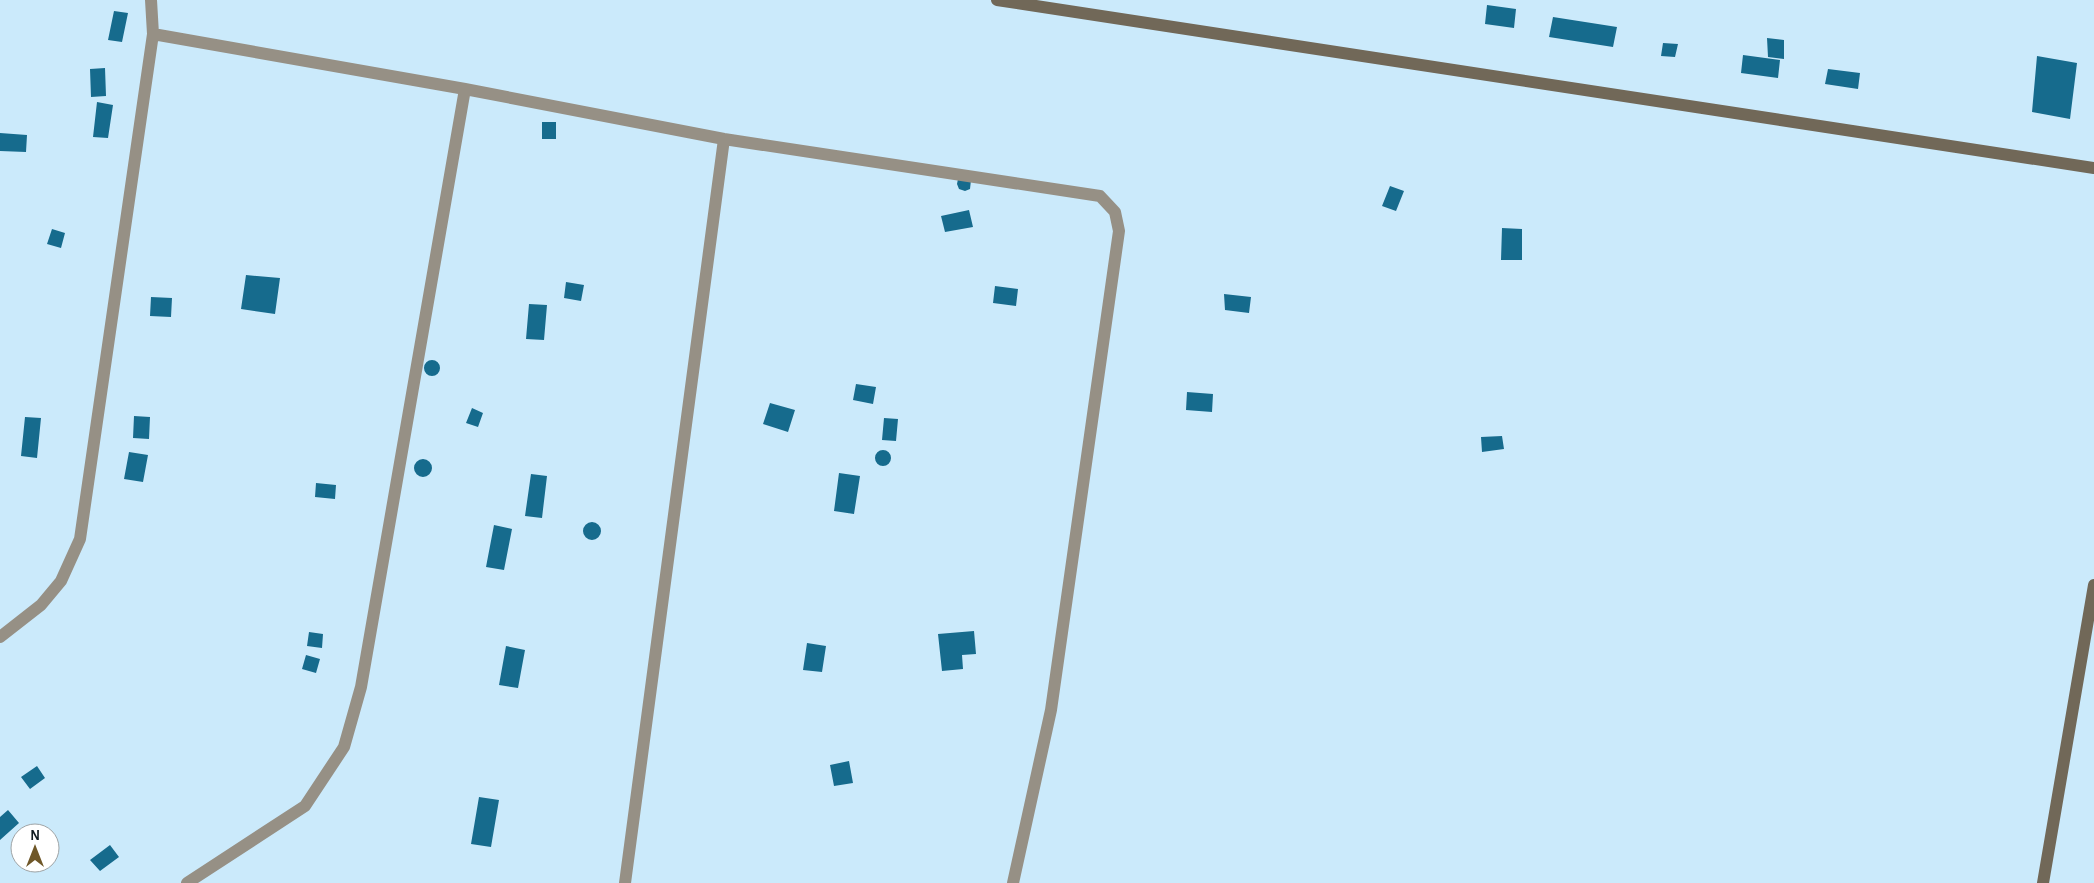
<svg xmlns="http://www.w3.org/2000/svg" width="2094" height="883" viewBox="0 0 2094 883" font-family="'Alegreya Sans',sans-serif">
<rect width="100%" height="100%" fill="#cbeafb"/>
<path fill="#166b8d" d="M1487 5 1516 9 1514 28 1485 24Z
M114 11 128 13 122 42 108 40Z
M1553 17 1617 27 1613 47 1549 37Z
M1767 38 1784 40V59L1768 57Z
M1663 43 1678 44 1675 57 1661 56Z
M1743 55 1780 60 1778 78 1741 73Z
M2037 56 2077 63 2070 119 2032 112Z
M105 68 106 96 91 97 90 69Z
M1828 69 1860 73 1858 89 1825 84Z
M97 102 113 105 108 138 93 137Z
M542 122H556V139H542Z
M0 133 27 135 26 152 0 151Z
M958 179 971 180 970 189 965 191 959 189 957 184Z
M1390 186 1404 191 1396 211 1382 206Z
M969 210 973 227 945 232 941 216Z
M1502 228 1522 229V260H1501Z
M52 229 65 233 61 248 47 244Z
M246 275 280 278 275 314 241 309Z
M566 282 584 285 581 301 564 298Z
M995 286 1018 289 1016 306 993 303Z
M1224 294 1251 297 1249 313 1225 310Z
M151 297 172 298 171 317 150 316Z
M529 304 547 305 544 340 526 339Z
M424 368a8 8 0 1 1 16 0a8 8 0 1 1-16 0Z
M856 384 876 387 873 404 853 400Z
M1187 392 1213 394 1212 412 1186 410Z
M770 403 795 410 788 432 763 424Z
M472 408 483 413 478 427 466 423Z
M134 416 150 417 149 439 133 438Z
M25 417 41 418 37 458 21 456Z
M884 418 898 419 896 441 882 440Z
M1502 436 1504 449 1482 452 1481 437Z
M875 458a8 8 0 1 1 16 0a8 8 0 1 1-16 0Z
M129 452 148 455 143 482 124 479Z
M414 468a9 9 0 1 1 18 0a9 9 0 1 1-18 0Z
M839 473 860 476 854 514 834 511Z
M531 474 547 476 542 518 525 516Z
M316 483 336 485 335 499 315 497Z
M583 531a9 9 0 1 1 18 0a9 9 0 1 1-18 0Z
M494 525 512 529 504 570 486 567Z
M974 631 976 654 962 655 963 669 942 671 938 634Z
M309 632 323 634 322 648 307 646Z
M807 643 826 646 822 672 803 670Z
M506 646 525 650 518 688 499 685Z
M306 655 320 659 316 673 302 669Z
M849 761 853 783 834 786 830 765Z
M37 766 45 778 30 789 21 777Z
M479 797 499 800 491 847 471 844Z
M8 810 19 823 0 840V817Z
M110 845 119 857 100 871 90 860Z"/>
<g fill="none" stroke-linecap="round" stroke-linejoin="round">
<path stroke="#969085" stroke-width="12" d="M153 34 465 89 724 139 1100 196 1115 212 1119 231 1051 710 1013 883
M0 637 41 605 61 581 80 539 153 34 151 0
M187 883 305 806 344 747 361 687 465 89
M625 883 724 139"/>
<path stroke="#716858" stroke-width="12" d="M997 0 2094 168
M2043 883 2094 585"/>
</g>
<g transform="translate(35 848)"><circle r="24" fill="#ffffff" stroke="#9fa4a6"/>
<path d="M0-4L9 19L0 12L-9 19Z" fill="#6f5728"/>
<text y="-8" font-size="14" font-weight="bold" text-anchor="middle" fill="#101b21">N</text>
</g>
</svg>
